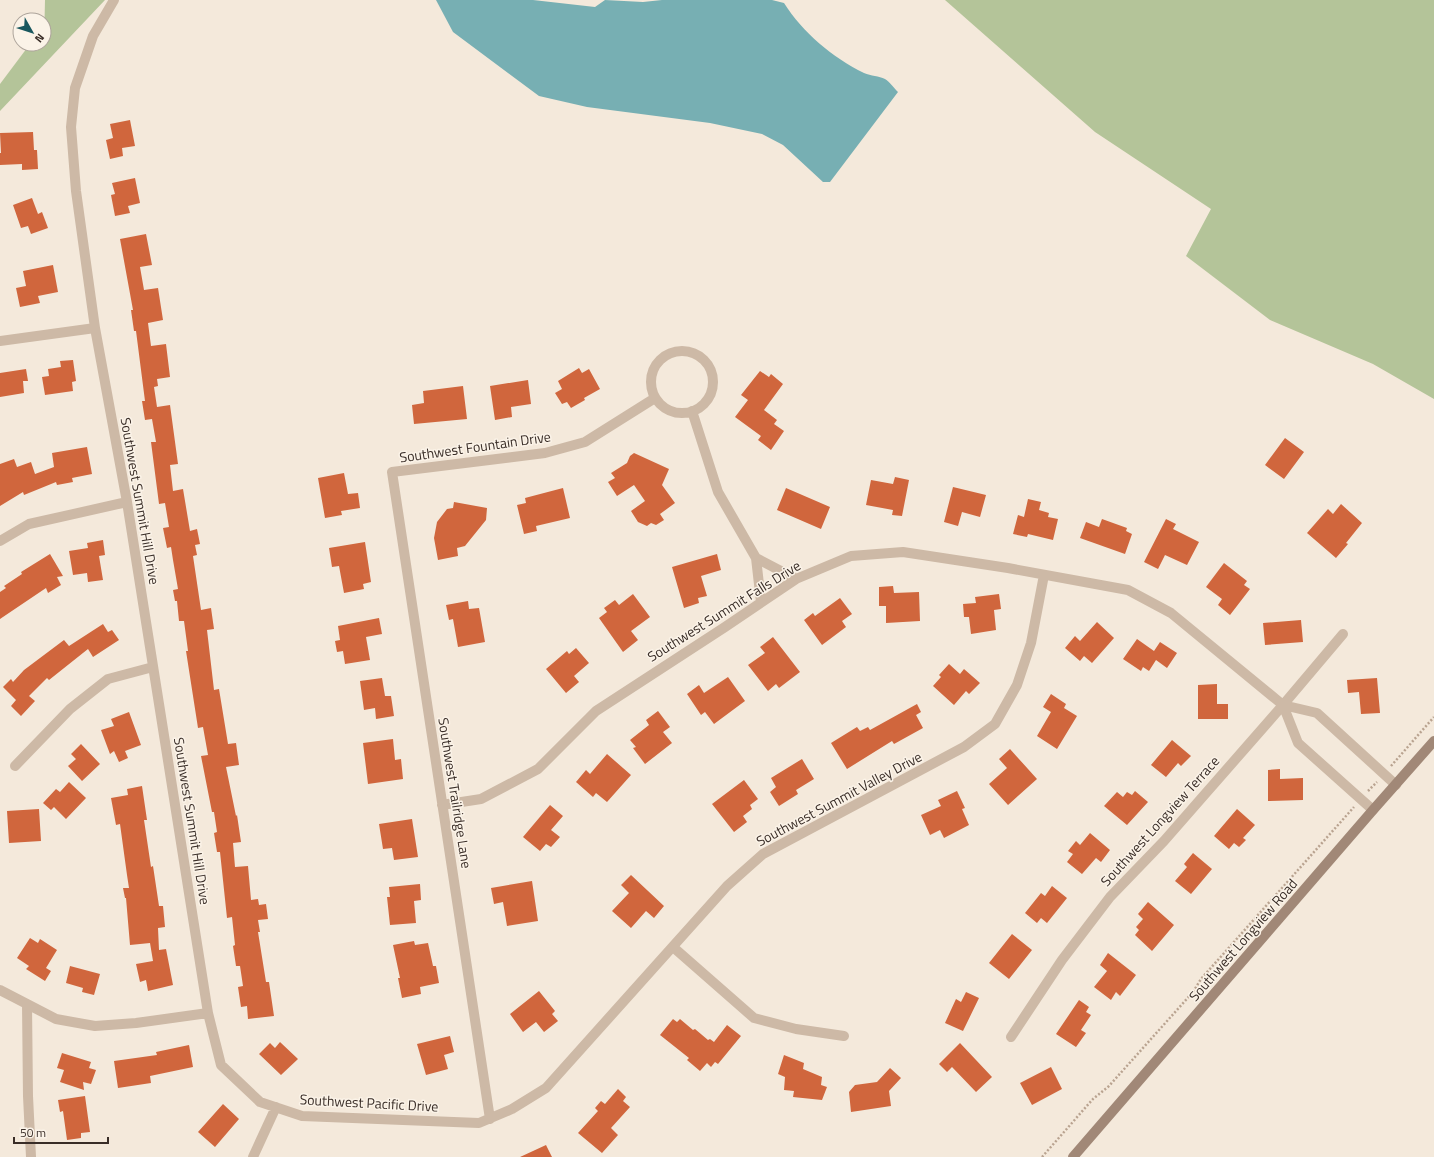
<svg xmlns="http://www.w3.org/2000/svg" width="1434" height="1157" viewBox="0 0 1434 1157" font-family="'Titillium Web',sans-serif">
<rect width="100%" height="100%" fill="#f4e9db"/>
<path fill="#b4c499" d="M45 0H105L0 111V84L30 44H44Z
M945 0H1434V399L1373 364 1270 320 1186 256 1211 209 1095 132Z"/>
<path fill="#77afb3" d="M436 0H533L595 7 605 0 643 2 662 0H772L784 3C803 33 832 57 864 73 871 76 879 76 885 79 890 82 894 88 898 92L830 182H823L783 145 762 134 710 123 587 107 539 96 453 32Z"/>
<path fill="#d0663d" d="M130 120 135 146 122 148 123 156 110 159 106 140 113 138 110 124Z
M33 132 34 150H37L38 169 22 170V164L0 165V153H1L0 133Z
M135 178 140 203 128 206 130 213 115 216 111 195 115 194 112 183Z
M32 198 38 214 42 212 48 228 31 234 28 226 21 228 13 205Z
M146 234 152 265 140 267 144 290 158 288 163 320 148 323 151 346 166 344 170 377 157 379 158 386 154 387 157 407 170 405 178 464 170 465 173 491 183 489 190 531 197 529 200 544 195 545 197 555 193 556 201 610 211 608 214 629 207 630 214 690 219 689 228 744 236 743 239 765 226 767 236 816 237 815 241 842 233 843 235 867 248 866 251 900 258 899 259 905 266 904 268 919 258 920 260 932H258L266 982H269L274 1016 248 1019 247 1006 241 1007 238 987 243 986 240 966H236L233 946 235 945 232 917 227 918 220 852H217L214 833 217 832 214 812H212L201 756 208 755 203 727 198 728 186 651H188L184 621H179L177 601H175L173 590 178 589 173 560 171 547 167 548 163 528 169 527 165 503 159 504 151 442H156L152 419 145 420 142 401H145L136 331H134L131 310H133L120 239Z
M53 265 58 292 38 296 40 303 20 307 16 288 26 286 23 271Z
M73 360 76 381 72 382 73 391 45 395 42 377 49 376 48 369 61 367 60 361Z
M579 368 582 373 589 369 600 389 584 398 585 400 571 408 567 402 562 404 555 393 562 389 558 381Z
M26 369 28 381H23L24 393 0 397V373Z
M760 371 769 377 771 374 783 384 764 410 777 420 774 424 784 431 771 450 758 440 761 436 735 417 748 400 741 395Z
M528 380 531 404 511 407 512 417 495 420 490 386Z
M463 386 467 419 414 424 412 405 424 403 423 391Z
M1285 438 1304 452 1284 479 1265 465Z
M87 447 92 474 72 478 73 482 57 485 56 482 24 495 23 492 0 506V464L14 459 17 467 31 462 35 474 54 467 52 453Z
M634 453 669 469 662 485 675 503 660 514 664 520 656 525 651 523 647 526 638 522 631 511 645 501 634 485 617 496 608 482 615 478 611 473 627 463 630 456Z
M344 473 348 494 358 493 360 508 341 511 342 515 325 518 318 478Z
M895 477 909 480 902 516 892 515 893 510 866 505 871 480 893 484Z
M953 487 986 495 980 517 962 512 958 526 944 522Z
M563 488 570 518 536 526 537 531 524 534 517 505 526 503 525 498Z
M786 488 830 507 821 529 777 510Z
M1028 499 1041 502 1039 510 1049 513 1048 517 1058 519 1053 540 1028 534 1027 537 1013 534 1018 515 1024 517Z
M454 502 487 508 486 520 465 546 457 548 458 556 438 560 434 538 437 522 447 509 453 508Z
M1341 504 1362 523 1346 543 1348 544 1336 558 1307 533 1328 509 1333 514Z
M1102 519 1127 528 1126 531 1132 534 1125 554 1080 538 1086 522 1099 527Z
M1166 519 1176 524 1173 529 1199 542 1187 565 1165 555 1158 569 1144 562Z
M103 540 105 555 99 556 103 580 88 582 87 573 73 575 69 551 88 548 87 543Z
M365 542 371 582 363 584 364 589 344 593 339 566 332 567 329 548Z
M50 554 63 576 57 577 61 585 48 593 46 588 0 619V592L6 588 4 586 22 574 21 572Z
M717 554 721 570 701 576 707 596 698 598 699 603 684 608 672 567Z
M1224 563 1247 581 1244 585 1250 589 1230 615 1218 605 1222 599 1206 587Z
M893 586 894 593 919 592 920 621 886 623V606H879V587Z
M633 594 650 617 631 631 638 640 623 652 599 618 607 612 604 608 615 600 619 605Z
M999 594 1001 609 994 610 996 630 971 634 969 617H964L963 604 976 603 975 597Z
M840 598 852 614 842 621 846 627 822 645 804 620 813 613 815 616Z
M468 601 469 609 479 608 485 642 458 647 453 619 449 620 446 605Z
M379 618 382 634 366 637 370 660 345 664 343 651 337 652 335 641 340 640 338 626Z
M1301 620 1303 642 1265 645 1263 623Z
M1097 622 1114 638 1092 663 1084 656 1080 661 1065 648 1075 636 1080 641Z
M103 624 108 632 112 630 119 640 93 657 88 649 49 680 47 678 29 696 35 701 21 716 11 706 16 700 3 687 11 679 13 682 24 670 64 640 69 646Z
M773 637 800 672 779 688 776 684 768 691 748 665 765 653 760 647Z
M1137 639 1154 651 1160 642 1177 653 1167 668 1156 660 1149 671 1143 667 1141 671 1123 659Z
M576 648 589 663 574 676 579 682 566 693 546 669 567 651 569 654Z
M949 664 960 674 964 669 980 683 969 694 966 691 954 705 933 686 941 677 939 675Z
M728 677 745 701 714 724 705 712 701 715 687 694 699 685 704 693Z
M382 678 385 696H391L394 716 376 719 375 708 364 710 360 681Z
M1377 678 1380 713 1361 714 1359 692 1348 693 1347 680Z
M1217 684V704H1228V719H1198V685Z
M1051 694 1066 704 1064 708 1077 716 1057 749 1037 736 1051 712 1043 707Z
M917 704 921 712 916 715 923 728 894 744 892 741 847 769 831 743 857 727 860 731 868 727 870 730Z
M658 711 670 727 663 732 672 743 645 764 633 748 636 747 630 740 649 725 646 720Z
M129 712 141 745 125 751 128 758 119 762 114 751 110 754 101 730 114 726 111 719Z
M393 739 395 760 401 759 403 779 368 784 363 743Z
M1172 740 1191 756 1181 766 1178 763 1166 777 1151 765Z
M81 744 100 764 82 781 68 766 76 759 71 754Z
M1010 749 1037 779 1008 805 989 784 1007 768 999 759Z
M607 754 631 775 607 802 596 793 593 797 576 782 586 770 590 774Z
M802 759 814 779 796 790 798 794 779 806 770 792 776 787 771 778Z
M1280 769V779L1303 778V800L1268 801V770Z
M744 780 758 799 750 805 752 809 743 816 747 822 734 832 712 804Z
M69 782 86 798 66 819 54 807 51 810 43 803 56 789 60 792Z
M142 786 147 820H144L151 867 153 866 159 906H163L165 927 158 928 159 950 166 949 173 985 148 991 146 980 140 982 136 964 153 961 150 943 130 945 126 898H125L123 888H129L127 875 120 824 116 825 111 798 128 795 127 789Z
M957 791 965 808 962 809 969 825 944 838 940 830 930 835 921 815 941 806 938 800Z
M1135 791 1148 802 1127 825 1104 806 1117 792 1123 797 1127 792 1132 795Z
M550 805 563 816 551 830 560 837 551 847 546 844 540 851 523 837Z
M39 809 41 841 9 843 7 811Z
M1237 809 1255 825 1243 838 1246 840 1239 847 1234 843 1229 849 1214 836Z
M412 819 418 857 394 860 392 848 383 849 379 824Z
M1090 833 1110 850 1101 862 1096 858 1082 874 1067 862 1073 854 1068 851 1076 841 1080 845Z
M1193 853 1212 869 1191 894 1175 881 1187 867 1184 864Z
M631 875 664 906 654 918 646 911 631 928 612 911 629 893 621 885Z
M532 881 538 921 507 926 503 902 494 904 491 888Z
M420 884 421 900 414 901 416 923 390 925 387 897H390L389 887Z
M1052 886 1067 898 1047 923 1041 918 1037 923 1025 913 1041 893 1045 896Z
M1148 902 1174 925 1152 951 1135 935 1139 930 1136 927 1143 919 1138 914Z
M1012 934 1032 950 1009 979 989 963Z
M30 938 38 943 40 939 57 950 46 968 51 971 45 981 26 969 29 966 17 958Z
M414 941 415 945 428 943 433 966H436L439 983 420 987 421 994 402 998 398 978H400L393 945Z
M1108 953 1136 975 1120 996 1116 992 1111 1000 1094 987 1107 971 1100 965Z
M70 966 100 974 94 995 82 992 83 988 66 983Z
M539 991 555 1011 552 1014 558 1021 544 1032 536 1022 523 1032 510 1014Z
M966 992 979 998 963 1031 945 1023 956 999 961 1002Z
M1079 1000 1089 1007 1086 1012 1091 1015 1081 1030 1086 1033 1076 1047 1056 1034Z
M673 1019 677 1022 680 1019 693 1030 695 1029 708 1040 710 1039 714 1042 727 1025 741 1036 718 1064 715 1062 711 1067 707 1063 700 1071 687 1060 689 1058 660 1035Z
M450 1036 454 1052 444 1055 448 1069 426 1075 417 1044Z
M280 1042 298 1059 281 1075 259 1054 270 1043 275 1048Z
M960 1043 992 1077 976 1092 952 1067 947 1072 939 1064Z
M189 1045 193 1067 150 1076 151 1083 118 1088 114 1061 157 1055 156 1052Z
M62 1053 91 1062 89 1068 96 1070 91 1084 83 1082 84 1090 60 1082 64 1070 57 1068Z
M784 1055 804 1063 803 1069 822 1077 821 1085 827 1087 822 1100 793 1097 794 1091 784 1090 785 1077 778 1074Z
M1051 1067 1062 1089 1032 1105 1020 1083Z
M890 1068 901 1078 889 1091 891 1106 851 1112 849 1092 855 1085 877 1082Z
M618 1089 626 1097 623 1101 630 1107 611 1128 618 1135 602 1153 578 1133 598 1111 595 1108 601 1101 605 1104Z
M85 1096 90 1132 81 1133V1138L67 1140 63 1111 60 1112 58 1100Z
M223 1104 239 1119 215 1147 198 1132Z
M546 1145 552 1157H520Z"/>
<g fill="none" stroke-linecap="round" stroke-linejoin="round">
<path stroke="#b9a390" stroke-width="2.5" stroke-dasharray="2 2" stroke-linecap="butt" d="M1391 766 1434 717
M1368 791 1377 782
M1042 1157 1093 1099 1109 1086 1193 992 1201 979 1354 807"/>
<path stroke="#cdb9a6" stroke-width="10" d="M114 0 93 36 75 88 71 127 76 191 95 328 127 502 208 1013 221 1065 260 1102 302 1116 479 1123 512 1109 546 1088 727 886 763 854 964 747 995 724 1017 685 1031 643 1044 575
M0 341 95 328
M651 382a31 31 0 1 1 62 0a31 31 0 1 1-62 0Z
M692 411 718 492 756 558 761 602
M0 541 29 524 127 502
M756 558 796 579
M1283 705 1298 743 1373 810
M15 766 70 709 108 679 153 667
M442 805 481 799 538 769 596 711 725 627 796 579 851 556 903 552 1008 568 1128 590 1171 613 1283 705 1317 713 1396 785
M673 947 754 1018 796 1029 844 1036
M0 990 56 1019 95 1026 136 1023 208 1013
M27 1004 28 1096 31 1157
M1011 1037 1062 960 1110 897 1164 841 1283 705 1343 634
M490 1119 392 472 545 453 585 442 655 398
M253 1157 276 1107"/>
<path stroke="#a18877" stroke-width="10" d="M1073 1157 1373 810 1434 741"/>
</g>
<g text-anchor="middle" stroke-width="3" stroke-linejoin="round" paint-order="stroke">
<g font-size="14" fill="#392d27" stroke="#fbf3e8">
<text transform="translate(475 447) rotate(-8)" y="5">Southwest Fountain Drive</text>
<text transform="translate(140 501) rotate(80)" y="5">Southwest Summit Hill Drive</text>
<text transform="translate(724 611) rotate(-32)" y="5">Southwest Summit Falls Drive</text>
<text transform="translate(455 793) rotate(81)" y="5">Southwest Trailridge Lane</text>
<text transform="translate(839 799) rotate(-28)" y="5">Southwest Summit Valley Drive</text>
<text transform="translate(192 821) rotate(81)" y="5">Southwest Summit Hill Drive</text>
<text transform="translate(1160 821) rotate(-48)" y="5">Southwest Longview Terrace</text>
<text transform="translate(1243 940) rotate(-49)" y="5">Southwest Longview Road</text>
<text transform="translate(369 1103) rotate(3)" y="5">Southwest Pacific Drive</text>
</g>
</g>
<g transform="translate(32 32) rotate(129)"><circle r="19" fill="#fbf3e8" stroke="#ada49b"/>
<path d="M0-3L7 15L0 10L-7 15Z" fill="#19575e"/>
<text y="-6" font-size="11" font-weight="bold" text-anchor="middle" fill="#392d27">N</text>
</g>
<path d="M14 1137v6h94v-6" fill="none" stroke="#392d27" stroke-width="2"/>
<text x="20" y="1137" font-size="12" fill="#392d27" stroke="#fbf3e8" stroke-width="3" paint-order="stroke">50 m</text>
</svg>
